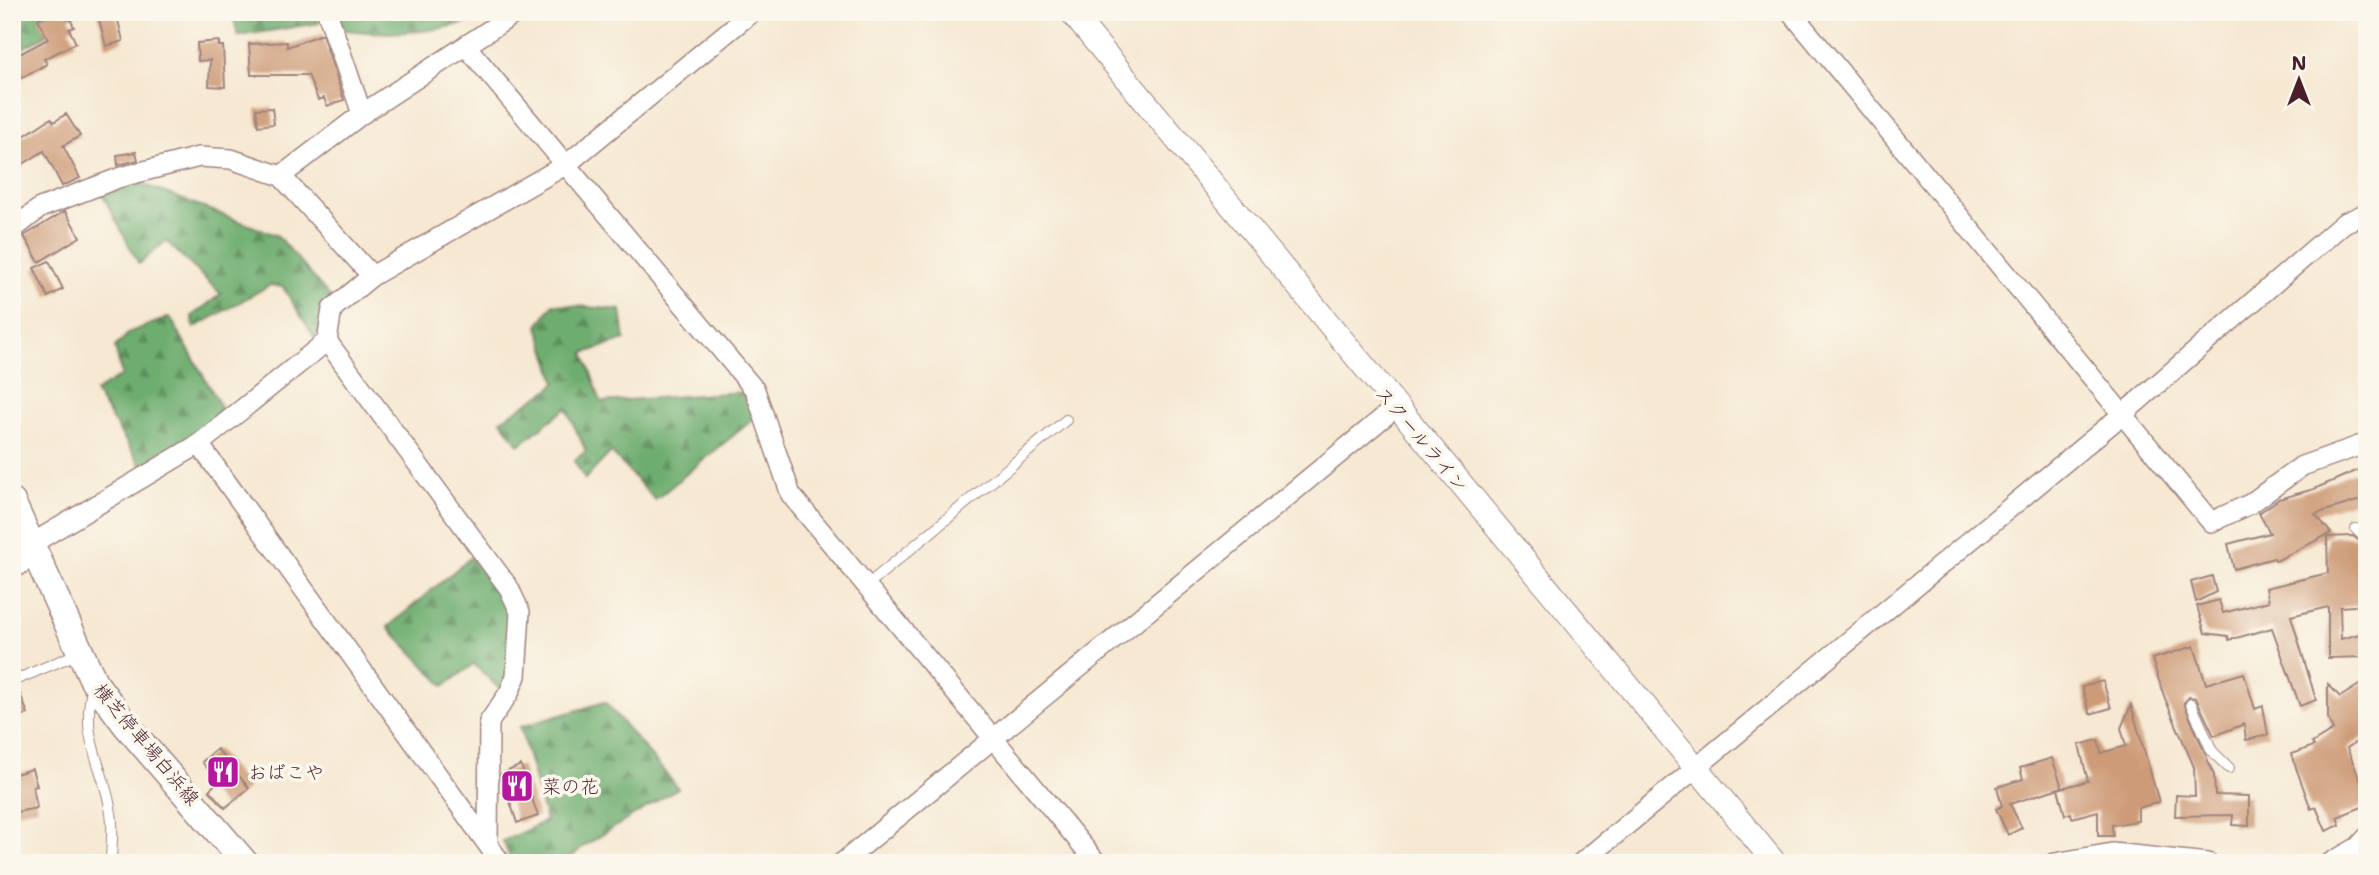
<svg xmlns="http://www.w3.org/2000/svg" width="2379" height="875" viewBox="0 0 2379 875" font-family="'Shantell Sans','Klee One',sans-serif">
<defs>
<pattern id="forest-firs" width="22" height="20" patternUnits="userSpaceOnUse" patternTransform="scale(1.75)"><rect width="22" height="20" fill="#6ead6f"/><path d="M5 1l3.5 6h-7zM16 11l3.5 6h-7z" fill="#5c8c5b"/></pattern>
</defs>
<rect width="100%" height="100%" fill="#fbf7ec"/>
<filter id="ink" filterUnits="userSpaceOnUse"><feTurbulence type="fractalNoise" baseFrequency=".0143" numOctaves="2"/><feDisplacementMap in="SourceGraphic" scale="14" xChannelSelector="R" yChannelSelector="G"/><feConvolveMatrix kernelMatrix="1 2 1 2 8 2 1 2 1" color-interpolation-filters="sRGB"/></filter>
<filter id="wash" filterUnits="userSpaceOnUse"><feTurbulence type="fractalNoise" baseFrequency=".00686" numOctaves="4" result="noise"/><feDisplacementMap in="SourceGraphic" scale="28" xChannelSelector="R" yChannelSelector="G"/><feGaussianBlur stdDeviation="1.57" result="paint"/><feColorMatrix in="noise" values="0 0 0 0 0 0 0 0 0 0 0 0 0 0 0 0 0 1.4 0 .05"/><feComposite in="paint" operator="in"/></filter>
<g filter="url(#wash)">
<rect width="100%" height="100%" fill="#f6e8d2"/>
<path fill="url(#forest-firs)" stroke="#5c664d" stroke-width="2" d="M12 12H81L44 23 45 36 12 54Z
M232 12H315L319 23 238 36Z
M337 12H503C447 31 402 37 344 30Z
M137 182 278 236 331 298 316 340 283 287 270 285 194 328 192 316 221 294 166 241 139 264 102 194Z
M553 304 621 310 625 340 584 353 601 402 741 392 757 416 655 500 611 452 585 479 574 461 586 451 566 408 519 445 501 420 551 388 556 382 538 326Z
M170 317 225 414 189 440 142 467 95 392 122 375 115 347 130 332Z
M471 557 509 609 511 658 503 692 474 664 444 686 388 627Z
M605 702 678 788 581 848 565 863H512L503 841 546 821 520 727Z"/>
<g id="blocks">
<path fill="#ce9b78" d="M52 12H67L74 27 69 29 76 43 44 59 47 64 21 78 12 58 48 39 38 19Z
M97 12H116L123 41 106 46Z
M322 34 344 100 327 106 324 98 318 100 308 75H251L249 44 287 42V47Z
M219 41V46H223L225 87 209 86 210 60 198 61 197 43Z
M272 108 274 124 258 126 256 109Z
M66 114 80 136 63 146 80 178 62 186 44 151 12 171V144L51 118 54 122Z
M136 152 138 160 118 165 117 155Z
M65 211 80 237 39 262 24 236Z
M49 261 63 289 48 297 34 268Z
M2363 468 2367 498 2315 514 2331 533 2276 561 2274 558 2234 569 2228 544 2270 533 2259 513 2279 499 2314 489Z
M2353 536 2367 547V605L2340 607 2341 639 2367 632V657L2328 658V607L2291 616 2316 700 2300 706 2272 628 2229 640 2228 636 2205 633 2197 606 2219 600 2223 613 2269 601 2266 588 2328 573 2327 537Z
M2212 576 2216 592 2196 602 2191 582Z
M2194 646 2206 684 2244 673 2255 709 2263 706 2268 735 2246 740 2244 724 2214 736 2196 698 2189 697 2184 703 2214 775 2215 795 2249 796V826L2232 825 2233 815 2175 816 2176 795 2195 796 2194 767 2164 696 2152 659Z
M13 676 28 714 12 719V676Z
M2367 680V735L2347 748 2367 796V805L2337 817 2340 825 2326 831 2316 807 2311 809 2291 754 2314 746 2312 743 2333 730 2328 718V684L2340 697Z
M2103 681 2111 708 2090 714 2082 687Z
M2131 705 2159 802 2138 808V821L2112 825 2113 836H2098V811L2072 818 2071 813 2065 815 2058 789 2088 781 2079 745 2098 740 2101 753 2126 746 2121 728Z
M217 749 249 788 225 808 209 790 218 782 202 762Z
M2052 758 2062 787 2010 804 2022 828 2008 835 1996 809 2002 806 1997 787 2023 779 2020 768Z
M521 765 538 816 517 823 501 774Z
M32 769 37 786 33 787 37 808 12 813V775Z"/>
</g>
</g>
<g filter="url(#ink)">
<use href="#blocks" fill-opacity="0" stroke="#a0847e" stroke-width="2"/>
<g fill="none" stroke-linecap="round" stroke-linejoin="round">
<defs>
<path id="service" d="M2356 529 2367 540
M866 586 1066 420
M20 678 79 653
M93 686C79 741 104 763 111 813 114 829 111 847 111 863
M2191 704 2212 751 2229 768"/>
<path id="minor" d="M1791 12 2211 522 2250 504 2302 466 2367 443
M466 46 755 390 791 495 1097 863
M362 114 517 12
M281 176 362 114 327 12
M12 230 40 208 121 177 199 157 231 159 281 176 372 276
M327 341 509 588 520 612 516 676 509 693 489 722 488 843
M199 444 501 863
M33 543 199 444 327 341 332 309 372 276 567 164 752 12
M12 570 37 553
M842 863 1396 407
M1581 863 2123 414 2344 223 2367 213
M2055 863 2112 853 2208 863
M2330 863 2358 847 2367 837"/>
<path id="tertiary" d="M1071 12 1775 863"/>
<path id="secondary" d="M12 502 94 682 126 725 245 863"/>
</defs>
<use href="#service" stroke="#a0847e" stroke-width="12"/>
<use href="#minor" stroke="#a0847e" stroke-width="22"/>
<use href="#tertiary" stroke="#a0847e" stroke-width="25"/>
<use href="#secondary" stroke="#a0847e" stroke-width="29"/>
<use href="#service" stroke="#fff" stroke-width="10"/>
<use href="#minor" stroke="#fff" stroke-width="19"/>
<use href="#tertiary" stroke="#fff" stroke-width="23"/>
<use href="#secondary" stroke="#fff" stroke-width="26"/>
</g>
</g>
<defs>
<symbol id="restaurant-square" viewBox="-11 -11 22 22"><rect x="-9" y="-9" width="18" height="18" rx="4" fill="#b5179e" stroke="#fbf7ec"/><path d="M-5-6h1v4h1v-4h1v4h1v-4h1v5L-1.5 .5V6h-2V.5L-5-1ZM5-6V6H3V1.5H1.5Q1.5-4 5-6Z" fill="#fff"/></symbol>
</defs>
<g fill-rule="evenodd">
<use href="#restaurant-square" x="204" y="753" width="38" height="38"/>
<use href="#restaurant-square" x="498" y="767" width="38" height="38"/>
</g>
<g text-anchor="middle" stroke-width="7" stroke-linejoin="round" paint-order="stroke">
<g font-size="19" fill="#4a1f2b" stroke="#fbf7ec">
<text transform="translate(1422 439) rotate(50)" y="7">スクールライン</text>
<text transform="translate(147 744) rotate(50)" y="7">横芝停車場白浜線</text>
</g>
<g font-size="19" fill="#4a1f2b" stroke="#fbf7ec" text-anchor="start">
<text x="248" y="779">おばこや</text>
<text x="542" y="793">菜の花</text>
</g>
</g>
<rect width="2379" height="875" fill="none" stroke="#fbf7ec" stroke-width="42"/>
<g transform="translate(2299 80)" stroke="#fbf7ec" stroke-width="5" paint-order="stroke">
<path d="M0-5L12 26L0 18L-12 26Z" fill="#4a1f2b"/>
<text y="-10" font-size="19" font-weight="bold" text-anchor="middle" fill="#4a1f2b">N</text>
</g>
</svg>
